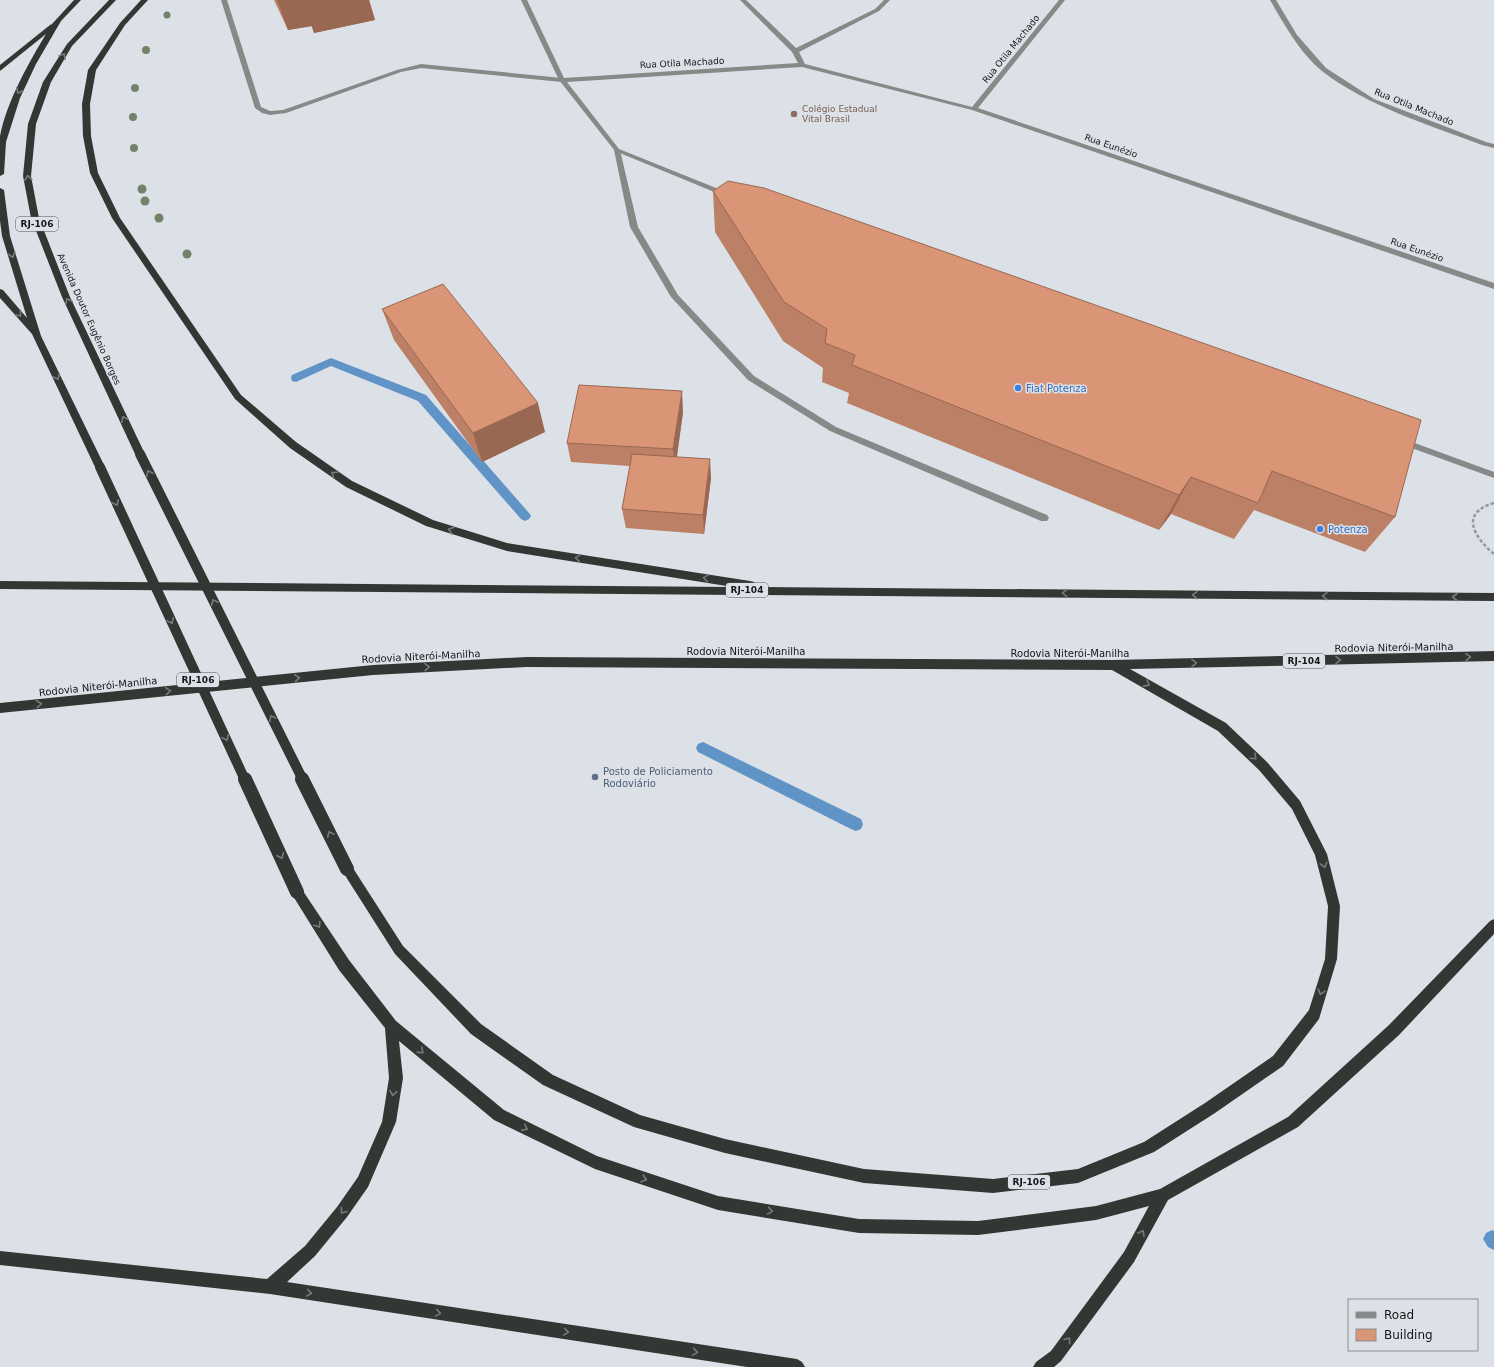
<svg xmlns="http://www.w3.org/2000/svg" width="1494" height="1367" viewBox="0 0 1494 1367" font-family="'DejaVu Sans',sans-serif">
<rect width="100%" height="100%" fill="#dce1e7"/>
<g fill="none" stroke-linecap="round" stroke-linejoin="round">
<path fill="#6094c6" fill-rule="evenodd" d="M331 358 426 395 529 513 531 516 529 519 525 521 521 519 418 401 331 366 296 382 292 381 291 378 292 375Z
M703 742 861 819 863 824 861 829 856 831 851 829 698 752 696 748 698 744Z
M1492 1230 1494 1231V1250L1488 1247 1483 1239 1486 1233Z"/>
<path stroke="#969a9f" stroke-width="2.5" stroke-dasharray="3.5 2" stroke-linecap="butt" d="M1494 503C1459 513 1474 537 1494 554"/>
<path fill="#868987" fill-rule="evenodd" d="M221 0H227L261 107 270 111 283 110 397 70 421 64 562 78 565 80 562 82 421 68 401 72 286 113 270 115 262 113 255 108Z
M617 148 620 150 638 227 678 295 754 376 836 427 1047 515 1049 518 1047 521H1041L830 431 748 380 671 297 630 227 614 150Z"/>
<path fill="#868987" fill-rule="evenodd" d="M521 0H527L564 78 798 63 792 52 740 0H746L796 48 875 9 884 0H890L879 11 799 52 805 64 972 107 1059 0H1065L978 108 1494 283V289L972 110 802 67 567 82 619 149 731 194 730 196H724L615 151 559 80Z
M1270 0H1276L1297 35 1326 68 1374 99 1486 142 1494 144V148L1482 145C1429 125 1367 106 1322 71 1300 53 1284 24 1270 0Z
M1401 438 1494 472V478L1398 443 1397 441 1398 439Z"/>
<path fill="#323734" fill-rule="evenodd" d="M74 0H81L61 21 36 64 20 98 6 142 4 174 0 176C0 164 0 149 0 136 7 101 28 64 46 34L0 71V65L50 25 52 24Z
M109 0H116L72 46 51 82 36 124 31 176 39 218 70 297 145 454 140 458 135 454 62 297 31 218 23 176 28 124 43 82 67 44Z
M141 0H148L125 25 96 70 90 104 91 136 98 173 120 218 241 395 296 442 352 481 433 520 507 543 750 581 754 582V587L1494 593V601L0 589V581L733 587 507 551 426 526 346 487 290 448 235 399 112 218 90 173 83 136 82 104 88 70 120 23Z
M0 188 4 190 10 236 41 336 105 467 103 470H97L95 467 32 334 0 298V289L3 290 27 318 2 236 0 221Z
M1494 651V661L1130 669 1226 723 1267 762 1300 801 1327 854 1340 906 1337 959 1319 1019 1283 1066 1215 1113 1154 1152 1078 1183 993 1193 864 1183 725 1153 634 1127 543 1085 471 1034 395 954 341 869 343 865 347 863 351 865 403 946 481 1024 553 1075 640 1115 725 1139 864 1169 993 1179 1078 1169 1144 1142 1205 1103 1273 1056 1309 1010 1325 959 1328 906 1315 855 1292 809 1259 770 1218 731 1112 670 526 667 373 675 0 713V703L373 665 526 657 1113 660Z
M297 886 301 888 349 960 396 1021 504 1110 597 1156 718 1196 859 1219 978 1221 1096 1206 1160 1189 1288 1117 1389 1025 1490 921 1494 919V934L1399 1035 1298 1127 1168 1200 1134 1262 1061 1361 1054 1367H1033L1036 1362 1051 1351 1124 1252 1149 1206 1096 1220 978 1235 859 1233 718 1210 595 1169 494 1120 399 1041 403 1078 396 1122 368 1187 347 1217 315 1256 287 1282 797 1359 802 1362 805 1367H747L270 1294 0 1265V1251L267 1279 305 1246 337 1207 358 1177 382 1122 389 1078 385 1028 339 970 293 896 291 892 293 888Z"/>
<path stroke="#323734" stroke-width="10" d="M140 454 303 780
M100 467 245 780"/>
<path stroke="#323734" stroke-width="14" d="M245 779 297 892
M302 779 347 869"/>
</g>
<g fill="#74826b">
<circle cx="167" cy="15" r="3.5"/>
<circle cx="146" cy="50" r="4"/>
<circle cx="135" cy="88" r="4"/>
<circle cx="133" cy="117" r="4"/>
<circle cx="134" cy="148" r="4"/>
<circle cx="142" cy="189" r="4.5"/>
<circle cx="145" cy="201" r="4.5"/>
<circle cx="159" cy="218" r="4.5"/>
<circle cx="187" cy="254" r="4.5"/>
</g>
<path fill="#bb8065" d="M274 0H369L375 20 314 33 312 26 288 30Z
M713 191 1395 517 1365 552 1254 510 1234 539 1171 514 1159 530 847 403 849 393 822 382 823 368 783 341 715 232Z
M382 309 545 432 482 462 394 340Z
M683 412 677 457 711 478 704 534 626 528 622 509 630 466 571 462 567 443Z"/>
<path fill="#986852" d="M277 0H303L312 26 288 30Z
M303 0H369L375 20 314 33Z
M682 391 683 412 675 469 673 449Z
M538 403 545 432 482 462 473 433Z
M710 459 711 478 704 534 703 515Z
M1191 477 1171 514 1159 530 1179 495Z"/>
<path fill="#d99575" stroke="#986852" d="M728 181 764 188 1421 420 1395 517 1272 471 1258 503 1191 477 1179 495 852 365 855 355 825 343 827 329 784 302 713 191Z
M443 284 538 403 473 433 382 309Z
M579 385 682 391 673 449 567 443Z
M632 454 710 459 703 515 622 509Z"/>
<defs><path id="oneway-chevron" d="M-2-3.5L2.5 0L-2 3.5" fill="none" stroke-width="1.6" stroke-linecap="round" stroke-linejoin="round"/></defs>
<g stroke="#767b7c">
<use href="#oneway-chevron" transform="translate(63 56) rotate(-59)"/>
<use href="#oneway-chevron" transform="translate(19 91) rotate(116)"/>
<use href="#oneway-chevron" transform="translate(28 178) rotate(-96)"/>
<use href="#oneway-chevron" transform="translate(12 255) rotate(73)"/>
<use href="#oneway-chevron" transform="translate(68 301) rotate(-115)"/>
<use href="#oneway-chevron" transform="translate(19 314) rotate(50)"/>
<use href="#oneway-chevron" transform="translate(57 377) rotate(64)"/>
<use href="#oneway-chevron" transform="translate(124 419) rotate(-115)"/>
<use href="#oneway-chevron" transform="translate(149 473) rotate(-116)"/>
<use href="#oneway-chevron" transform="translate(334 474) rotate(-146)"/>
<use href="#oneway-chevron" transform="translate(116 503) rotate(65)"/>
<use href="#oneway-chevron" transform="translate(451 530) rotate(-163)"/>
<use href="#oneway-chevron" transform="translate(578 558) rotate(-171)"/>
<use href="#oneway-chevron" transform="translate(706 578) rotate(-171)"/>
<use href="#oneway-chevron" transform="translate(1065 593) rotate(-179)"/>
<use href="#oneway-chevron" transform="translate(1195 595) rotate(-179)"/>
<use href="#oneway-chevron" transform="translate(1325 596) rotate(-179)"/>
<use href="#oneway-chevron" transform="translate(1455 597) rotate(-180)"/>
<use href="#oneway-chevron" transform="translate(214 602) rotate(-116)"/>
<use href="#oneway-chevron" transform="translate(171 621) rotate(65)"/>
<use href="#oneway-chevron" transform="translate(1468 657) rotate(-1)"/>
<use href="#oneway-chevron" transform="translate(1338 660) rotate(-1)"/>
<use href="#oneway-chevron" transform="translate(1194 663) rotate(-1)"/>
<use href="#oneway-chevron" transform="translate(427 667) rotate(-3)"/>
<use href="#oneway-chevron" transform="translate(297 678) rotate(-6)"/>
<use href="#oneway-chevron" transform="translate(1147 684) rotate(29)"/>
<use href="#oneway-chevron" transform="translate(168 691) rotate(-6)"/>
<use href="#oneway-chevron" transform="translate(39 704) rotate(-6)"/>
<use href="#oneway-chevron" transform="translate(272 718) rotate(-116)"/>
<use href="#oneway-chevron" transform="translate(226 738) rotate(65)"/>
<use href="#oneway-chevron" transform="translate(1254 757) rotate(43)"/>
<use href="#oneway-chevron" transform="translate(330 834) rotate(-116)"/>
<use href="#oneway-chevron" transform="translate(281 856) rotate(65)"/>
<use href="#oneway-chevron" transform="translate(1324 865) rotate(76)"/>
<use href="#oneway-chevron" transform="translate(318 925) rotate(58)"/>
<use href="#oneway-chevron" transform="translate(1321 992) rotate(107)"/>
<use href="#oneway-chevron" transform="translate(421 1051) rotate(40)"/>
<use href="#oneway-chevron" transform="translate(393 1093) rotate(99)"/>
<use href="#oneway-chevron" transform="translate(525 1128) rotate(26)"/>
<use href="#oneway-chevron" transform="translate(644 1179) rotate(18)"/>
<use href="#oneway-chevron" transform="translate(343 1211) rotate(126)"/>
<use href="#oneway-chevron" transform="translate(770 1211) rotate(9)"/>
<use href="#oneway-chevron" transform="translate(1142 1233) rotate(-61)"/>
<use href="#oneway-chevron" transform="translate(309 1293) rotate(9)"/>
<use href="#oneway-chevron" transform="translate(438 1313) rotate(9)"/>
<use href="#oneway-chevron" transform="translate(566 1332) rotate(9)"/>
<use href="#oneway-chevron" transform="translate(1068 1340) rotate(-53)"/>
<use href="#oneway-chevron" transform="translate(695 1352) rotate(9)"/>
</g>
<circle fill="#8d6e63" stroke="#dce1e7" stroke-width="1.5" cx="794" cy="114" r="4"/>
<g fill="#3f7fe0" stroke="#dce1e7" stroke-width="1.5">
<circle cx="1018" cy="388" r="4"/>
<circle cx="1320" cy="529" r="4"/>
</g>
<circle fill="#5c6f8a" stroke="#dce1e7" stroke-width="1.5" cx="595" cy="777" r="4"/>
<g text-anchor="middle" stroke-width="3" stroke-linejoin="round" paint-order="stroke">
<g font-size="9" fill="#141618" stroke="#dce1e7">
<text transform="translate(1011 49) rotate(-51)" y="3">Rua Otila Machado</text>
<text transform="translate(682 63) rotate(-3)" y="3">Rua Otila Machado</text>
<text transform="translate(1414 107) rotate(22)" y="3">Rua Otila Machado</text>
<text transform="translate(1111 146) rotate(19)" y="3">Rua Eunézio</text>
<text transform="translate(1417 250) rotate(19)" y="3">Rua Eunézio</text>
<text transform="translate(89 319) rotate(66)" y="3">Avenida Doutor Eugênio Borges</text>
</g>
<g font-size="9" fill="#785e54" stroke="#dce1e7" text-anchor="start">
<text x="802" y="112">Colégio Estadual<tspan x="802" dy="10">Vital Brasil</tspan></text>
</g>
<g fill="#dce1e7" stroke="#505356" stroke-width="1">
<rect x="16" y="217" width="42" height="14" rx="3"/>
<rect x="726" y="583" width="42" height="14" rx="3"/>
<rect x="1283" y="654" width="42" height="14" rx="3"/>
<rect x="177" y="673" width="42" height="14" rx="3"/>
<rect x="1008" y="1175" width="42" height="14" rx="3"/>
</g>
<g font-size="9" font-weight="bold" fill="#141618">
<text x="37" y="227">RJ-106</text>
<text x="747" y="593">RJ-104</text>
<text x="1304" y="664">RJ-104</text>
<text x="198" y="683">RJ-106</text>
<text x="1029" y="1185">RJ-106</text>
</g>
<g font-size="10" fill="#366cbe" stroke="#dce1e7" text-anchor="start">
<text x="1026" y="392">Fiat Potenza</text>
<text x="1328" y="533">Potenza</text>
</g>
<g font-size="10" fill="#141618" stroke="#dce1e7">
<text transform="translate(1394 647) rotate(-1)" y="4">Rodovia Niterói-Manilha</text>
<text x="746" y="655">Rodovia Niterói-Manilha</text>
<text x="1070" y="657">Rodovia Niterói-Manilha</text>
<text transform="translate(421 656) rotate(-3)" y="4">Rodovia Niterói-Manilha</text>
<text transform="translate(98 686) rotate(-6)" y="4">Rodovia Niterói-Manilha</text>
</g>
<g font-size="10" fill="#4e5e75" stroke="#dce1e7" text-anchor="start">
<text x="603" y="775">Posto de Policiamento<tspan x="603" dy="12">Rodoviário</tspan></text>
</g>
</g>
<rect x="1348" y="1299" width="130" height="52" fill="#dce1e7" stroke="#8c9094"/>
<rect x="1356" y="1312" width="20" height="6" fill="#868987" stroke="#8c9094"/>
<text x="1384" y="1319" font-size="12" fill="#141618">Road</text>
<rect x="1356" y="1329" width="20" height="12" fill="#d99575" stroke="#8c9094"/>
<text x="1384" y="1339" font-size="12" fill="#141618">Building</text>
</svg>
